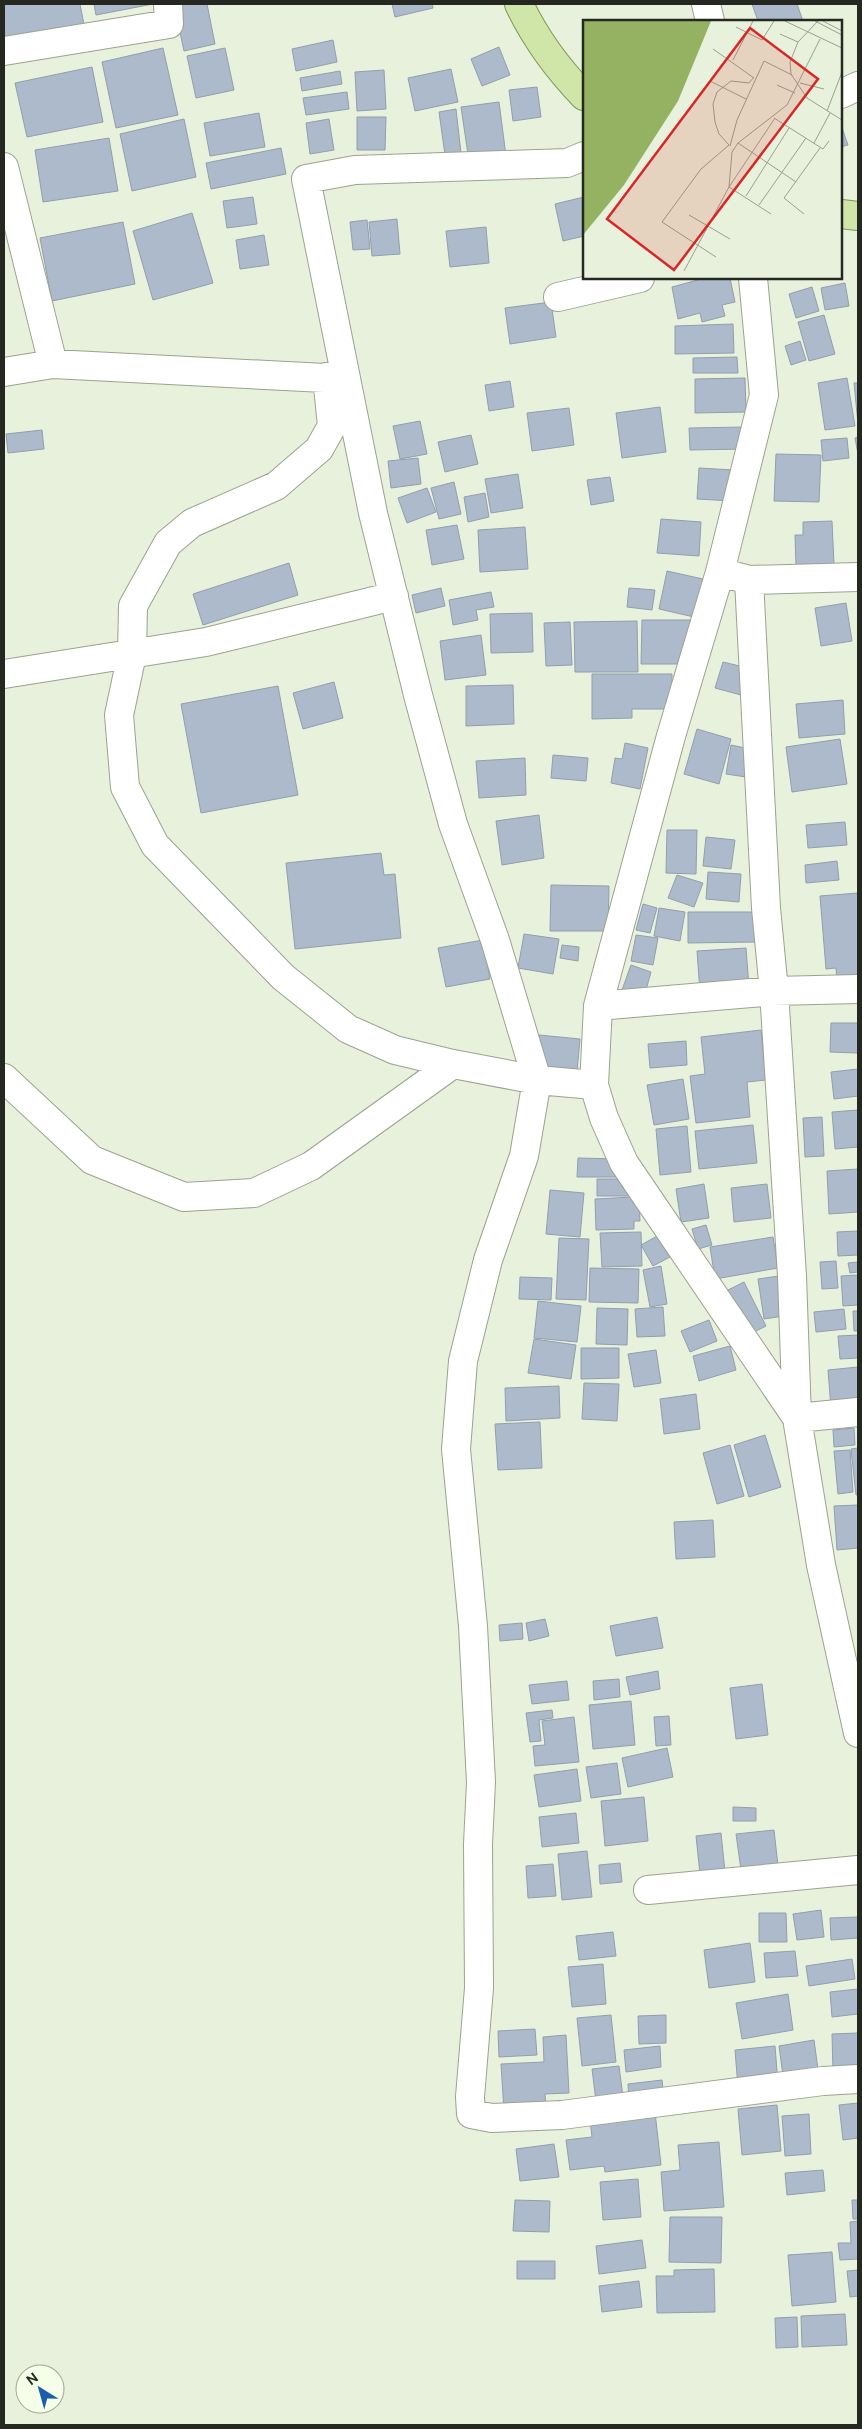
<svg xmlns="http://www.w3.org/2000/svg" width="862" height="2429" viewBox="0 0 862 2429" font-family="'DM Sans',sans-serif">
<rect width="100%" height="100%" fill="#e8f1db"/>
<path fill="#adbacc" stroke="#919eaf" d="M4 4H80L85 30 4 46Z
M94 4H153L96 15Z
M174 4H207L215 44 184 51Z
M392 4H432L433 8 395 17Z
M752 4H797L803 21H758Z
M333 40 337 62 296 71 292 49Z
M499 47 510 75 482 86 471 59Z
M163 48 178 115 116 128 102 62Z
M225 48 234 90 196 98 187 56Z
M92 67 103 122 27 137 15 83Z
M451 69 458 102 415 111 408 78Z
M384 70 386 109 357 111 355 72Z
M340 71 342 84 302 91 300 78Z
M537 87 541 117 513 121 509 90Z
M347 92 349 109 306 115 303 98Z
M499 102 506 156 469 161 461 107Z
M456 109 461 153 445 155 439 112Z
M259 113 265 147 210 156 204 123Z
M357 117H386L385 150H357Z
M184 119 196 177 132 191 120 134Z
M329 119 334 150 310 154 306 123Z
M841 125 848 145 841 147Z
M109 138 118 191 43 202 35 150Z
M281 148 286 174 211 189 206 163Z
M253 197 257 224 227 228 223 201Z
M584 197V236L563 241 555 204Z
M192 213 213 283 153 300 133 231Z
M397 219 400 254 372 256 369 222Z
M367 220 370 249 353 250 350 222Z
M123 222 135 284 52 301 40 238Z
M486 227 489 263 450 267 446 231Z
M264 235 269 265 240 269 236 240Z
M705 278H730L735 302 722 305 725 316 702 322 700 313 678 319 672 287Z
M845 283 849 306 825 310 821 288Z
M812 287 819 311 796 318 789 294Z
M551 302 556 337 510 344 505 308Z
M824 315 835 354 809 361 798 322Z
M733 324 734 353 675 354V326Z
M800 341 806 360 791 365 785 346Z
M737 357 738 373H693V358Z
M745 378 746 412 695 413V379Z
M847 378 855 426 825 430 818 383Z
M510 381 514 407 489 411 485 385Z
M854 383H858V424Z
M660 407 666 452 622 458 616 413Z
M569 408 574 445 532 451 527 413Z
M420 421 427 454 400 459 393 426Z
M745 427V449L690 450 689 428Z
M42 430 44 449 8 453 6 434Z
M471 435 478 464 445 472 438 442Z
M858 437V454L855 438Z
M847 438 849 458 823 461 821 440Z
M776 454 821 455 819 502 774 501Z
M418 458 421 484 391 488 388 461Z
M699 468 734 470 732 501 697 499Z
M518 474 523 508 491 513 485 479Z
M610 477 614 501 591 505 587 480Z
M454 482 461 514 439 519 431 488Z
M427 488 436 512 407 523 398 498Z
M485 493 489 517 468 522 464 497Z
M661 519 701 522 699 556 657 553Z
M832 521 834 564 796 566 795 535H803V522Z
M457 525 464 559 432 565 426 530Z
M525 527 528 569 480 572 478 530Z
M289 563 298 595 203 625 193 594Z
M667 571 703 579 694 617 659 609Z
M441 588 445 606 416 613 412 595Z
M629 588 655 590 652 610 627 607Z
M491 592 494 607 476 610 478 620 453 625 449 600Z
M846 603 852 641 821 646 815 608Z
M532 613 533 652 491 653 490 614Z
M642 620H690V664H641Z
M637 621 638 672H575L574 622Z
M570 622 572 665 546 666 544 623Z
M481 635 486 675 445 680 440 641Z
M723 662 748 668 741 695 715 688Z
M592 674H672V709H632V718L592 719Z
M334 682 343 718 303 729 293 693Z
M513 685 514 724 466 726V686Z
M278 686 298 795 201 813 181 704Z
M843 700 845 734 799 738 796 704Z
M697 729 731 739 719 784 684 774Z
M840 739 847 784 792 792 786 747Z
M625 743 648 748 640 789 611 783 615 758 622 759Z
M731 745 750 749 746 777 726 774Z
M553 755 588 758 586 781 551 778Z
M525 758 526 795 479 798 476 761Z
M539 815 544 858 502 865 496 821Z
M845 822 847 845 808 848 806 825Z
M667 830H697L696 874 666 873Z
M706 837 735 840 731 869 703 866Z
M381 853 384 875 395 874 401 938 295 949 286 863Z
M837 861 839 880 806 883 805 865Z
M708 872 741 874 739 902 706 899Z
M677 875 703 883 694 907 668 898Z
M551 885 609 886 608 931H550Z
M858 893V981L837 983 836 968 826 969 820 896Z
M643 904 657 908 650 933 636 930Z
M659 908 685 912 680 941 654 936Z
M688 912H755V942L688 943Z
M524 934 559 939 553 974 518 968Z
M636 935 658 938 653 965 631 961Z
M483 940 490 979 446 987 438 948Z
M562 945 579 947 578 961 560 958Z
M746 948 749 987 700 992 697 951Z
M631 965 651 972 644 997 622 990Z
M831 1023H858V1053L830 1052Z
M761 1030 766 1080 747 1082 750 1117 696 1123 690 1076 705 1074 701 1037Z
M539 1035 580 1039 577 1071 536 1068Z
M686 1041 687 1065 650 1068 648 1044Z
M858 1069V1096L834 1099 831 1072Z
M683 1079 689 1119 654 1125 647 1085Z
M858 1110V1147L835 1149 832 1112Z
M822 1117 824 1156 805 1157 803 1118Z
M753 1125 757 1163 699 1169 695 1131Z
M687 1126 691 1172 660 1175 656 1129Z
M578 1158 620 1159 619 1177H577Z
M858 1169V1212L829 1214 827 1171Z
M597 1179H632L633 1196H597Z
M704 1184 709 1218 681 1222 676 1189Z
M767 1184 771 1218 734 1222 731 1188Z
M550 1190 584 1193 580 1237 546 1234Z
M633 1197V1203L639 1202 640 1221H634V1229L596 1230 595 1199Z
M706 1225 712 1245 698 1249 692 1229Z
M858 1231V1255L838 1256 837 1232Z
M641 1232 642 1266 602 1267 600 1233Z
M659 1235 670 1257 653 1266 641 1245Z
M773 1237 778 1268 715 1279 710 1247Z
M559 1238 589 1239 586 1300 556 1299Z
M836 1261 838 1288 822 1289 820 1262Z
M858 1262V1272L850 1273 848 1263Z
M661 1266 667 1304 650 1307 643 1270Z
M590 1268 639 1269 638 1303 589 1302Z
M858 1275V1305L843 1306 841 1276Z
M779 1276 784 1316 764 1319 758 1279Z
M520 1277 552 1278 551 1300 519 1299Z
M744 1282 766 1326 748 1335 726 1291Z
M538 1301 581 1306 577 1342 534 1338Z
M663 1307 665 1336 637 1337 635 1309Z
M597 1308 628 1309 627 1345 596 1344Z
M844 1309 846 1329 816 1332 814 1312Z
M853 1311H858V1331H854Z
M709 1320 717 1341 690 1352 681 1331Z
M858 1335V1358L840 1359 838 1336Z
M534 1339 576 1345 571 1379 528 1373Z
M730 1346 736 1370 699 1381 693 1356Z
M581 1348H619V1378L581 1379Z
M656 1350 661 1383 634 1387 628 1354Z
M858 1367V1405L831 1408 828 1370Z
M584 1383 619 1384 617 1421 582 1419Z
M559 1386 560 1418 506 1421 505 1388Z
M696 1394 700 1429 664 1434 660 1399Z
M540 1422 542 1468 498 1470 495 1424Z
M854 1428 855 1445 834 1447 833 1430Z
M765 1435 781 1487 749 1497 734 1445Z
M730 1445 744 1496 717 1504 703 1453Z
M858 1448V1495H856L851 1449Z
M850 1450 853 1492 838 1494 834 1451Z
M858 1505V1548L837 1550 834 1506Z
M713 1520 715 1557 676 1559 674 1522Z
M657 1617 663 1648 616 1656 610 1626Z
M545 1619 549 1636 529 1641 526 1623Z
M522 1623 523 1639 500 1641 499 1625Z
M658 1671 660 1689 630 1695 626 1677Z
M619 1679 620 1697 594 1700 593 1681Z
M567 1681 569 1700 532 1704 529 1685Z
M762 1684 768 1735 736 1739 730 1688Z
M631 1701 635 1745 593 1749 589 1705Z
M552 1710 553 1718 539 1720 541 1741 530 1742 526 1713Z
M669 1716 671 1745 656 1746 654 1717Z
M574 1717 579 1762 535 1766 533 1746 545 1745 542 1721Z
M667 1748 673 1777 628 1787 622 1758Z
M617 1763 621 1794 591 1798 586 1767Z
M577 1769 581 1801 539 1807 534 1775Z
M644 1797 648 1841 605 1846 601 1801Z
M733 1807 756 1808V1821H733Z
M576 1813 579 1843 542 1847 539 1817Z
M774 1830 778 1866 741 1870 736 1834Z
M721 1833 725 1872 700 1874 696 1836Z
M587 1851 592 1897 562 1900 558 1854Z
M620 1863 622 1882 600 1884 599 1865Z
M553 1864 556 1896 528 1898 526 1866Z
M821 1910 824 1937 797 1940 793 1914Z
M759 1913H786L787 1942H759Z
M858 1917V1938L831 1940 830 1918Z
M613 1932 616 1956 579 1960 576 1936Z
M750 1943 755 1982 709 1988 704 1950Z
M795 1951 798 1976 766 1978 764 1953Z
M852 1959 855 1979 809 1986 806 1966Z
M603 1964 606 2004 572 2007 568 1967Z
M858 1989V2014L832 2017 830 1992Z
M788 1994 793 2030 742 2039 736 2003Z
M611 2015 616 2062 582 2066 577 2018Z
M666 2015V2043L639 2044 638 2016Z
M535 2029 537 2055 499 2057 498 2031Z
M858 2033V2071L833 2072 832 2034Z
M566 2035 569 2093 545 2094 546 2109 504 2112 501 2064 544 2062 543 2037Z
M814 2040 819 2077 784 2083 779 2046Z
M660 2046 661 2067 626 2072 624 2050Z
M775 2046 778 2084 738 2087 735 2050Z
M619 2066 624 2105 597 2109 592 2069Z
M662 2080 664 2099 629 2102 628 2084Z
M858 2103V2138L843 2140 839 2105Z
M777 2105 781 2151 742 2155 738 2109Z
M655 2112 661 2165 605 2172 604 2166 570 2170 566 2140 592 2137 590 2120Z
M809 2114 811 2154 785 2156 782 2116Z
M719 2142 724 2207 664 2211 661 2172 680 2170 678 2145Z
M554 2144 559 2177 520 2181 516 2149Z
M823 2170 825 2191 787 2195 785 2173Z
M638 2179 641 2217 603 2220 600 2182Z
M515 2200 550 2201 549 2232 513 2231Z
M852 2200H858V2219H853Z
M670 2217H722L721 2263 669 2262Z
M858 2221V2259L840 2260 838 2243H851L850 2222Z
M642 2240 646 2268 599 2274 596 2246Z
M832 2252 836 2302 792 2306 788 2255Z
M517 2261H555V2279H517Z
M714 2269 715 2312 657 2313 656 2276H674V2270Z
M858 2270V2296L850 2297 847 2271Z
M639 2281 642 2307 602 2312 599 2286Z
M845 2314 847 2345 802 2347 801 2316Z
M797 2317 798 2347 776 2348 775 2318Z"/>
<g fill="none" stroke-linecap="round" stroke-linejoin="round">
<defs>
<path id="minor" d="M706 4 710 21
M4 51 169 24 168 4
M841 94 858 86
M584 156 567 163 355 170 306 179 373 513 418 695 453 824 495 940 537 1080 594 1085
M4 167 53 364
M753 278 764 395 720 572 671 736 598 1006 594 1085 604 1118 624 1163 797 1418 858 1412
M558 297 640 278
M4 372 53 364 344 379
M327 377 332 426 319 449 276 486 192 523 168 543 133 606 132 654 119 715 125 787 155 845 283 977 348 1029 395 1050 453 1064 537 1080 524 1156 488 1260 463 1361 456 1449 473 1626 481 1782 478 1844 479 1988 470 2097 471 2114 492 2118 562 2115 823 2081 858 2079
M731 575 749 580 858 577
M749 580 766 908 774 991 792 1276 797 1418 821 1565 858 1733
M4 674 206 642 394 596
M598 1006 774 991 858 989
M4 1078 92 1160 184 1197 254 1193 311 1166 453 1064
M648 1890 858 1870"/>
<path id="major" d="M519 4C535 38 558 69 584 96
M841 214 858 216"/>
</defs>
<use href="#minor" stroke="#9ba38f" stroke-width="30"/>
<use href="#major" stroke="#7f9853" stroke-width="30"/>
<use href="#minor" stroke="#fff" stroke-width="28"/>
<use href="#major" stroke="#d0e6a8" stroke-width="28"/>
</g>
<g transform="translate(583 20)">
<rect width="259" height="259" fill="#e8f1db"/>
<path d="M0 1H128L95 81 41 165 0 215Z" fill="#94b261"/>
<path fill="none" stroke="#9aa190" stroke-width="1" d="M202 1 259 28M232 1 259 15M235 1 215 22 207 42 208 54 224 78 259 100M240 1 259 11M153 7 179 20 191 1M197 14 215 22M130 29 171 58M150 40 170 1M127 61 163 79M217 63 241 69M194 65 212 73M244 91 259 52M191 98 240 129 246 121M155 123 213 162M231 123 247 93M147 126 154 100 181 41 209 55M163 176 206 108M176 185 223 118M188 194 146 167 149 132 155 123 204 85 237 19M221 194 201 178 237 128M106 195 147 219M133 237 79 202 118 149 146 125 136 114 132 102 130 84 134 72 148 61 166 63 171 57M101 251 146 167 192 98"/>
<path fill="#d62828" fill-opacity="0.15" stroke="#d62828" stroke-width="2.5" d="M167 8 235 59 91 250 24 199Z"/>
<rect width="259" height="259" fill="none" stroke="#252820" stroke-width="2.5"/>
</g>
<rect width="862" height="2429" fill="none" stroke="#252820" stroke-width="10"/>
<g transform="translate(40 2389) rotate(323)"><circle r="24" fill="#f5fee9" stroke="#a2a899"/>
<path d="M0-4L9 19L0 12L-9 19Z" fill="#1c5cac"/>
<text y="-8" font-size="14" font-weight="bold" text-anchor="middle" fill="#252820">N</text>
</g>
</svg>
